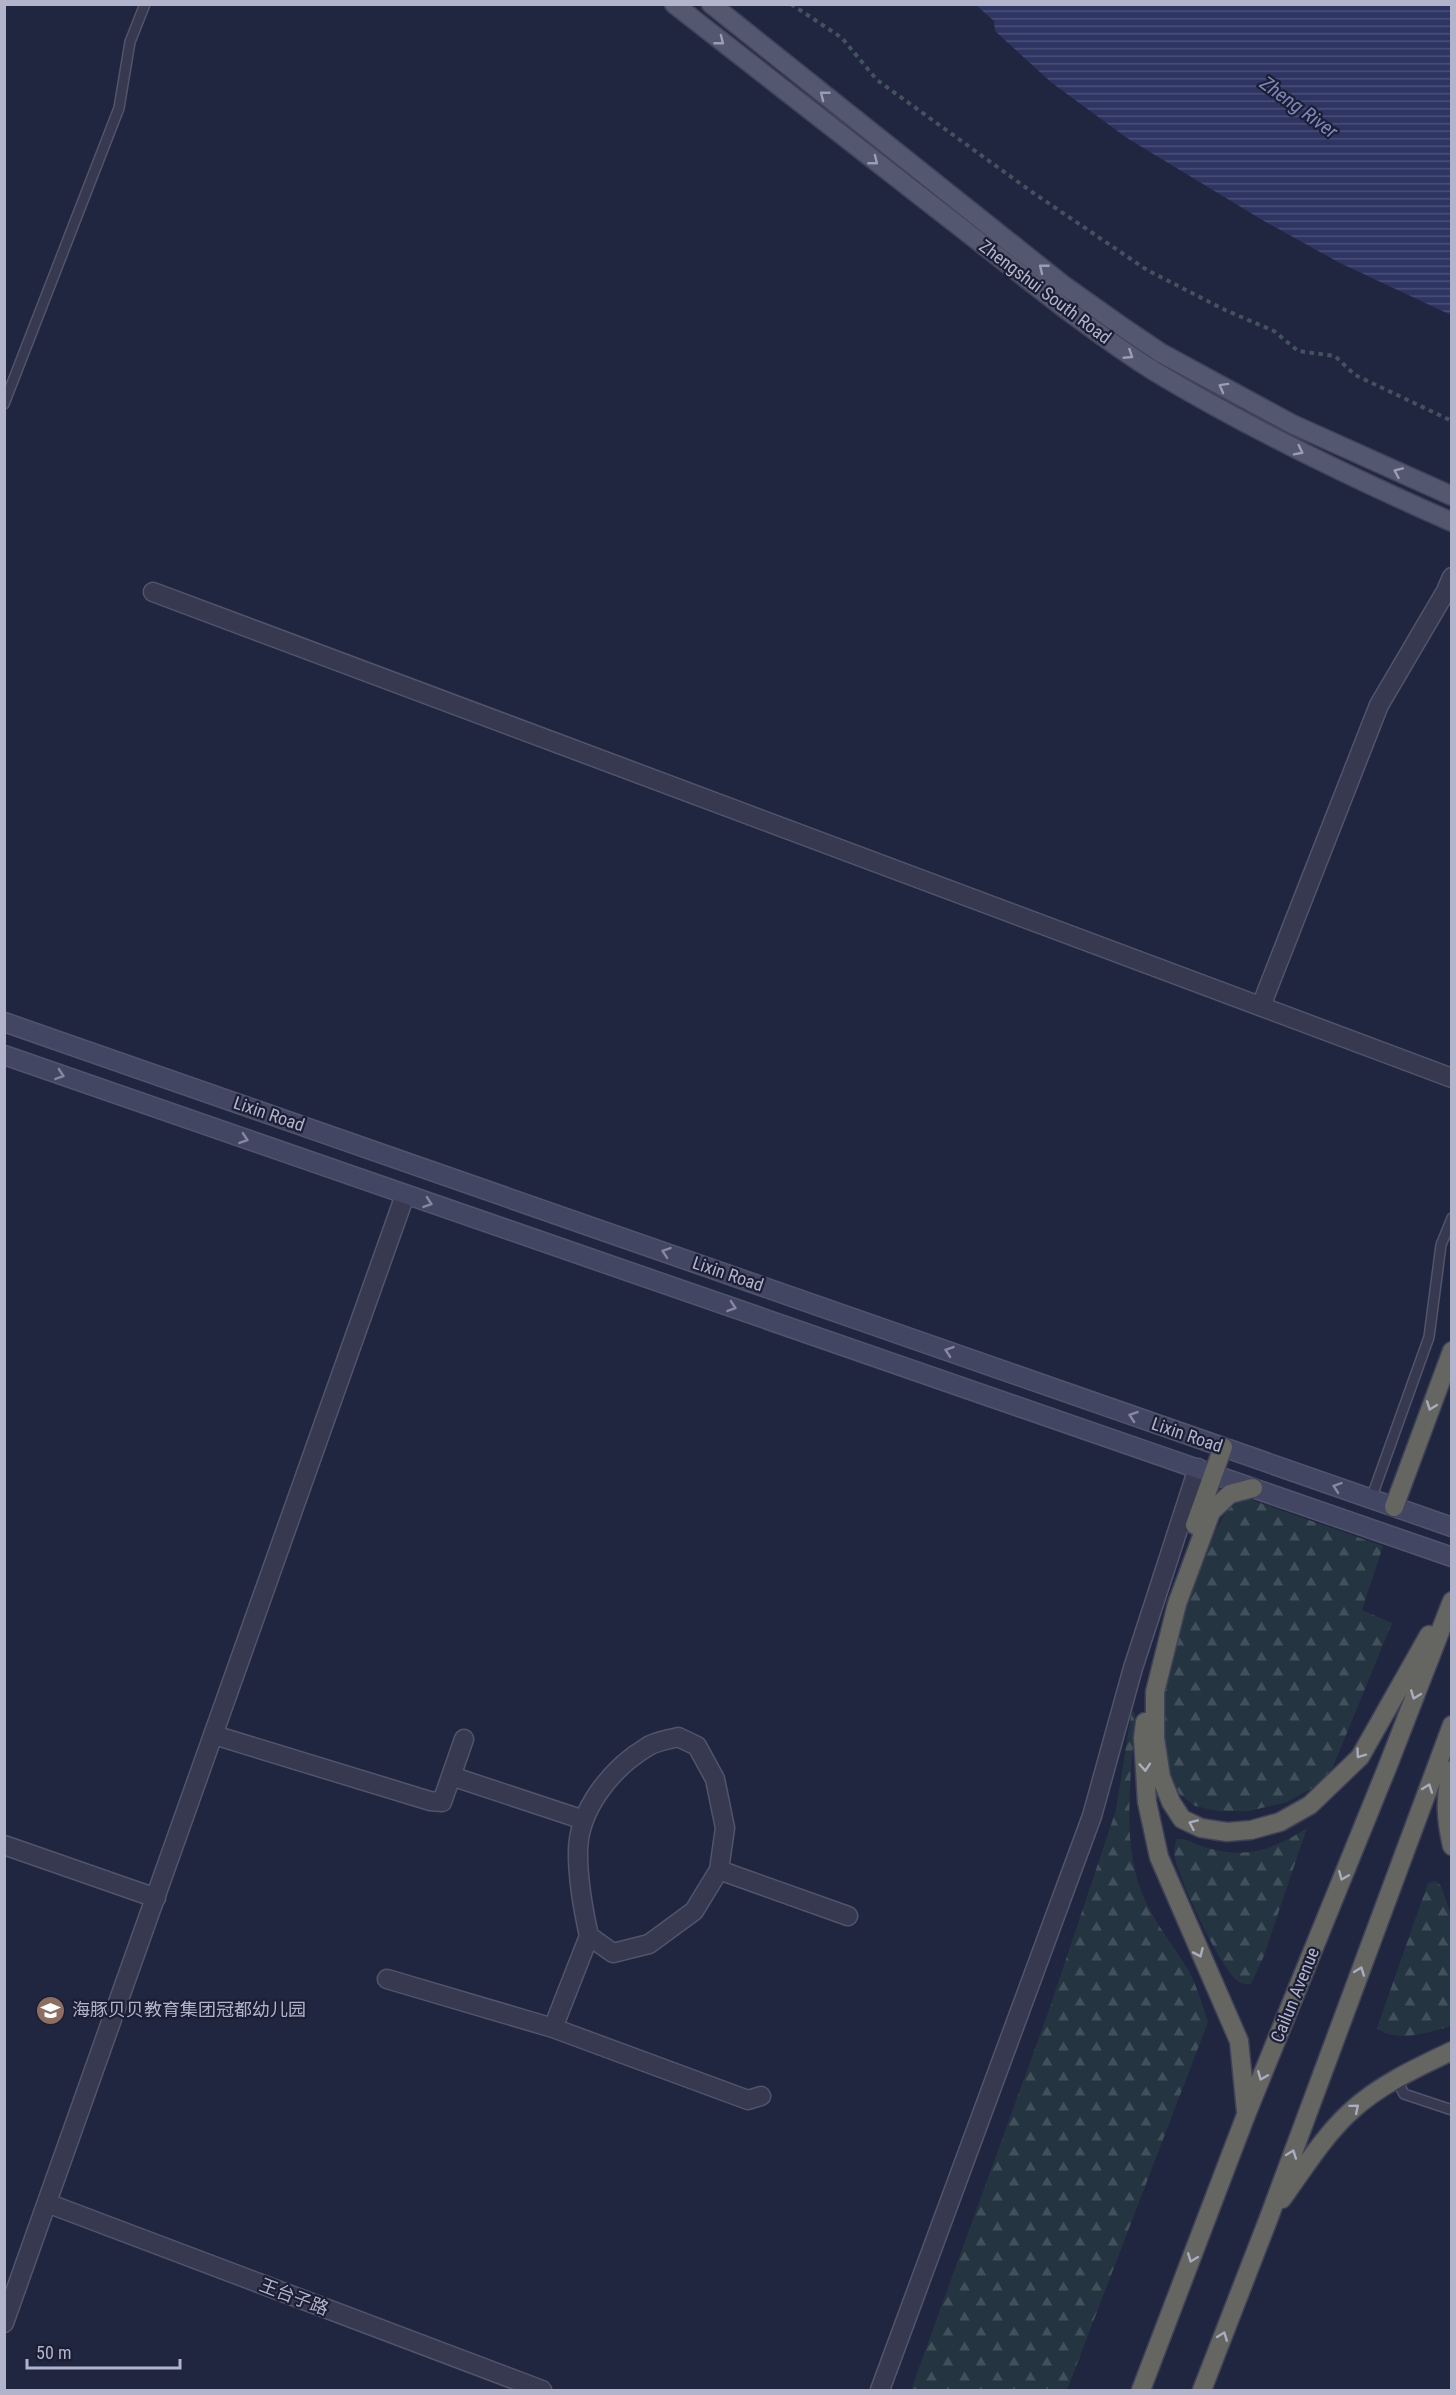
<svg xmlns="http://www.w3.org/2000/svg" width="1456" height="2395" viewBox="0 0 1456 2395" font-family="'Roboto Condensed','Noto Sans SC',sans-serif">
<defs>
<pattern id="forest-firs" width="22" height="20" patternUnits="userSpaceOnUse" patternTransform="scale(1.5)"><rect width="22" height="20" fill="#243541"/><path d="M5 1l3.5 6h-7zM16 11l3.5 6h-7z" fill="#41505b"/></pattern>
<pattern id="water-rules" width="6" height="5" patternUnits="userSpaceOnUse" patternTransform="scale(1.5)"><rect width="6" height="5" fill="#2f3562"/><path d="M0 2.5h6" fill="none" stroke="#4b5077"/></pattern>
</defs>
<rect width="100%" height="100%" fill="#212640"/>
<path fill="url(#forest-firs)" d="M1246 1498 1383 1546 1362 1610 1392 1623 1332 1769 1314 1787 1287 1802 1249 1811H1218L1195 1806 1178 1793 1170 1776 1165 1748 1164 1707 1166 1679 1202 1555 1227 1510Z
M1132 1709 1135 1714C1132 1777 1118 1850 1149 1908 1160 1930 1176 1949 1188 1970 1197 1986 1202 2004 1208 2022L1067 2390H911L1049 2010 1116 1810Z
M1307 1828 1263 1958 1251 1984C1248 1984 1244 1984 1241 1983 1222 1974 1182 1884 1176 1862 1173 1854 1175 1847 1176 1839 1188 1838 1196 1845 1207 1848 1248 1859 1272 1850 1307 1828Z
M1436 1881 1441 1886 1451 1914V2026C1430 2032 1396 2044 1377 2028L1428 1883Z"/>
<path fill="url(#water-rules)" d="M976 5H1451V315L1340 263 1264 221 1127 138 1052 83 995 31 994 21Z"/>
<g fill="none" stroke-linecap="round" stroke-linejoin="round">
<defs>
<path id="service" d="M4 404 119 108 130 42 145 4
M1371 1499 1429 1337 1441 1245 1452 1218
M1397 2080 1404 2094 1452 2110"/>
<path id="minor" d="M153 592 1452 1078
M1261 1006 1379 705 1446 591 1452 577
M214 1735 430 1801 442 1802 464 1739
M678 1737 697 1746 715 1779 725 1828 719 1870 694 1911 649 1944 613 1953 589 1936C583 1909 578 1881 578 1854 577 1810 612 1768 647 1747 656 1741 668 1740 678 1737Z
M451 1776 584 1820
M719 1870 848 1916
M387 1979 553 2028 748 2100 761 2096
M553 2028 589 1936
M880 2390 1092 1816 1133 1668 1198 1468"/>
<path id="tertiary" d="M4 1845 156 1898
M47 2203 542 2390
M4 2323 405 1195"/>
<path id="secondary" d="M4 1022 1452 1527
M4 1055 1452 1557"/>
<path id="primary" d="M674 4 1064 308C1094 330 1123 352 1154 371 1250 429 1350 477 1452 522
M711 4 1062 284 1124 328 1161 353 1292 424 1452 496"/>
<path id="trunk" d="M1253 1488 1230 1494 1211 1512 1177 1604 1155 1692V1738L1161 1777 1171 1802 1182 1819 1201 1828 1227 1832 1251 1830 1280 1822 1310 1805 1360 1757 1429 1635
M1394 1507 1452 1351
M1195 1525 1223 1447
M1145 1722 1143 1738 1147 1802 1159 1857 1239 2041 1246 2111
M1452 1770C1444 1797 1446 1820 1452 1846
M1282 2199C1303 2170 1323 2137 1350 2112 1379 2085 1416 2068 1452 2051
M1141 2390 1246 2115 1387 1768 1452 1601
M1202 2390 1268 2220 1452 1725"/>
</defs>
<use href="#service" stroke="#51546b" stroke-width="12"/>
<use href="#minor" stroke="#51546b" stroke-width="21"/>
<use href="#tertiary" stroke="#51546b" stroke-width="21"/>
<use href="#secondary" stroke="#51546b" stroke-width="21"/>
<use href="#primary" stroke="#3f4259" stroke-width="21"/>
<use href="#trunk" stroke="#3e4158" stroke-width="21"/>
<path stroke="#42525e" stroke-width="4" stroke-dasharray="4.5 4.5" stroke-linecap="butt" d="M791 4 842 38 877 80 1032 192 1147 270 1225 310 1274 331 1298 351 1335 356 1355 375 1452 421"/>
<use href="#service" stroke="#363950" stroke-width="9"/>
<use href="#minor" stroke="#363950" stroke-width="18"/>
<use href="#tertiary" stroke="#363950" stroke-width="18"/>
<use href="#secondary" stroke="#434663" stroke-width="18"/>
<use href="#primary" stroke="#545770" stroke-width="18"/>
<use href="#trunk" stroke="#656561" stroke-width="18"/>
</g>
<defs><path id="oneway-chevron" d="M-2-3.5L2.5 0L-2 3.5" fill="none" stroke-width="1.6" stroke-linecap="round" stroke-linejoin="round" transform="scale(1.5)"/></defs>
<g stroke="#9a9db4">
<use href="#oneway-chevron" transform="translate(720 41) rotate(38)"/>
<use href="#oneway-chevron" transform="translate(824 95) rotate(-142)"/>
<use href="#oneway-chevron" transform="translate(874 161) rotate(38)"/>
<use href="#oneway-chevron" transform="translate(1043 268) rotate(-141)"/>
<use href="#oneway-chevron" transform="translate(1129 355) rotate(33)"/>
<use href="#oneway-chevron" transform="translate(1223 387) rotate(-151)"/>
<use href="#oneway-chevron" transform="translate(1299 451) rotate(27)"/>
<use href="#oneway-chevron" transform="translate(1398 472) rotate(-156)"/>
</g>
<g stroke="#8688a1">
<use href="#oneway-chevron" transform="translate(60 1075) rotate(19)"/>
<use href="#oneway-chevron" transform="translate(244 1139) rotate(19)"/>
<use href="#oneway-chevron" transform="translate(428 1203) rotate(19)"/>
<use href="#oneway-chevron" transform="translate(666 1252) rotate(-161)"/>
<use href="#oneway-chevron" transform="translate(732 1307) rotate(19)"/>
<use href="#oneway-chevron" transform="translate(949 1351) rotate(-161)"/>
<use href="#oneway-chevron" transform="translate(1133 1416) rotate(-161)"/>
<use href="#oneway-chevron" transform="translate(1337 1487) rotate(-161)"/>
</g>
<g stroke="#aaacc0">
<use href="#oneway-chevron" transform="translate(1431 1406) rotate(110)"/>
<use href="#oneway-chevron" transform="translate(1415 1695) rotate(111)"/>
<use href="#oneway-chevron" transform="translate(1360 1754) rotate(126)"/>
<use href="#oneway-chevron" transform="translate(1145 1767) rotate(86)"/>
<use href="#oneway-chevron" transform="translate(1428 1788) rotate(-70)"/>
<use href="#oneway-chevron" transform="translate(1193 1824) rotate(-156)"/>
<use href="#oneway-chevron" transform="translate(1343 1876) rotate(112)"/>
<use href="#oneway-chevron" transform="translate(1199 1953) rotate(66)"/>
<use href="#oneway-chevron" transform="translate(1360 1971) rotate(-70)"/>
<use href="#oneway-chevron" transform="translate(1262 2076) rotate(112)"/>
<use href="#oneway-chevron" transform="translate(1355 2108) rotate(-40)"/>
<use href="#oneway-chevron" transform="translate(1292 2154) rotate(-70)"/>
<use href="#oneway-chevron" transform="translate(1192 2258) rotate(111)"/>
<use href="#oneway-chevron" transform="translate(1223 2336) rotate(-69)"/>
</g>
<defs>
<symbol id="school-disc" viewBox="-11 -11 22 22"><circle r="9.5" fill="#8d6e63" stroke="#1b1e35"/><path d="M0-5L7-2L0 1L-7-2ZM-4 1L0 2.5L4 1V4Q0 6-4 4Z" fill="#fff"/></symbol>
</defs>
<g fill-rule="evenodd">
<use href="#school-disc" x="34" y="1994" width="33" height="33"/>
</g>
<g text-anchor="middle" stroke-width="4.5" stroke-linejoin="round" paint-order="stroke">
<g font-size="18" fill="#b2b4cb" stroke="#1b1e35">
<text transform="translate(1045 292) rotate(37)" y="6">Zhengshui South Road</text>
<text transform="translate(269 1114) rotate(19)" y="6">Lixin Road</text>
<text transform="translate(728 1274) rotate(19)" y="6">Lixin Road</text>
<text transform="translate(1187 1435) rotate(19)" y="6">Lixin Road</text>
<text transform="translate(1295 1995) rotate(-68)" y="6">Cailun Avenue</text>
<text transform="translate(294 2297) rotate(21)" y="6">王台子路</text>
</g>
<g font-size="18" fill="#b2b4cb" stroke="#1b1e35" text-anchor="start">
<text x="72" y="2016">海豚贝贝教育集团冠都幼儿园</text>
</g>
<g font-size="20" font-style="italic" fill="#7e86b9" stroke="#1b1e35">
<text transform="translate(1299 107) rotate(36)" y="7">Zheng River</text>
</g>
</g>
<rect width="1456" height="2395" fill="none" stroke="#b2b4cb" stroke-width="12"/>
<path d="M27 2359v9h153v-9" fill="none" stroke="#b2b4cb" stroke-width="3"/>
<text x="36" y="2359" font-size="18" fill="#b2b4cb" stroke="#1b1e35" stroke-width="4.5" paint-order="stroke">50 m</text>
</svg>
